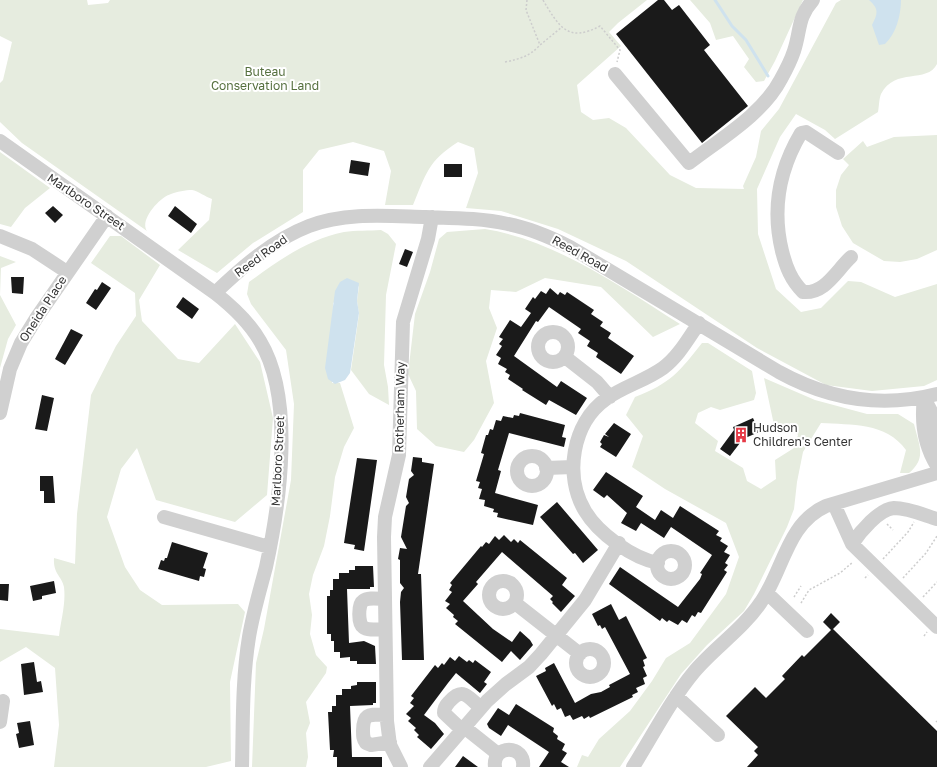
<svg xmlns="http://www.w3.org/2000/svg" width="937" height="767" viewBox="0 0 937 767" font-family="'Golos Text',sans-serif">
<rect width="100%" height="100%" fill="#fff"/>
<path fill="#e6ecdf" d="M0 0H87L88 5 108 3 110 0H647L618 23 609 32 621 46 577 85 581 112 593 120 609 118 626 128 670 175 696 188 744 189 743 186 756 157 761 131 779 109 836 3 841 0H937V64C927 84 895 67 881 94 879 99 879 107 878 112L835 139 825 130 796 114 780 137 757 189 758 234 776 289 801 312 821 308 848 281 861 282 895 297 937 284V380L924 386 872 391 826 385 757 348 626 261 558 229 501 211 466 208 478 173 474 148 458 142C428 161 426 174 413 205H385L391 171 384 151 353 142 319 150 303 170V212L253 243 217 273 178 250 209 220 212 199C206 197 198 191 192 190 186 190 176 192 171 194 160 197 139 220 147 231L22 143 0 122V83L3 80 12 42 0 36Z
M690 0H803L775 61 764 81 756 82 744 67 749 59 733 36 716 40 710 23Z
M937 135V250L917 259 900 262 884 261 853 243 842 226 836 207V190L841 175 849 165 843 159 863 141 867 147 894 137Z
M0 152 50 188 25 208 11 227 0 224Z
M485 229C555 240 621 287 680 324L653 337 601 287 545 278 516 292 491 290 489 308 497 328 486 361 494 403 474 440 464 452 436 446 417 429 416 391 408 374 415 314 430 272 439 239 447 232Z
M381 230 388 234 396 244 386 295 384 365 388 387 389 405 369 394 351 370 359 314 357 301 359 286 333 303 332 383H340L354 428 344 447 335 477 330 516 324 546 313 575 309 594 312 615 310 634 316 655 327 667 326 673 306 702 310 723 306 733 308 757 306 767H252L256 663 264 629 291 480 294 404 286 350 251 304 247 294 249 282C278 261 308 239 344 232 356 230 369 231 381 230Z
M110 236H121L160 265 139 300 142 321 178 359 199 363 235 324 260 362 273 418 267 495 235 522 156 500 137 448 121 469 107 517 125 567 140 590 162 605 238 604 245 612 230 682 231 761 206 767H54L59 725 55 668 26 647 0 662V629L59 636C61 620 66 603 64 587 62 576 53 574 54 558L75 564 77 514 91 395 116 346 136 316 135 293 91 263Z
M0 256 16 262 1 268 0 295 16 325 8 339 0 368Z
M702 343H708L752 371 756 393 754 400 720 410 711 407 698 413 695 423 718 441 715 451 743 468 747 481 761 489 776 479 775 460 794 448 798 435 793 427 784 432 774 425 764 378 815 400 867 414H898L914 424C919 445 927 458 909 473H900L906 450C886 422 851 425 821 423L803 452 797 482 794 509 787 527 754 594 744 611 707 645 681 674 620 767H577L582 755 588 757 599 739 630 711 652 681 666 658 690 643 726 594 739 557 726 523 665 489 632 467 643 436 626 415 635 397C670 384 680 371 702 343Z"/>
<path fill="#cfe2ee" d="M869 0H901C901 15 896 34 885 44L879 45 872 25C878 13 879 9 869 0Z
M347 278 359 283 357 301 359 313 350 373 345 380 335 384 328 379 325 368 335 291 340 282Z"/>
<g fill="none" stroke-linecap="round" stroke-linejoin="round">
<path stroke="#cfe2ee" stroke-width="3" d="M715 0 732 26 746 40 768 76"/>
</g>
<path fill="#1a1a1a" d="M658 0H664L672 10 679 5 710 45 704 50 748 106 702 143 616 34Z
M351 160 370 163 368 176 349 173Z
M444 164H462V177H444Z
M53 206 63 215 55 223 45 213Z
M175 206 197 224 191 233 168 216Z
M405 249 413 252 407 267 399 264Z
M11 277H24L23 294 12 293Z
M102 282 111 288 96 310 86 303 95 289 97 290Z
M550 288 558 295 560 292 565 295 567 292 594 310 591 314 603 322 600 326 611 333 608 338 634 356 621 374 596 357 598 353 587 346 590 341 578 333 581 329 549 307 538 322 536 321 514 356 557 387 561 381 587 398 576 415 549 400 546 405 522 390 523 389 508 379 510 375 505 372 507 369 498 364 501 358 496 355 502 346 499 344 503 339 499 337 510 320 521 327 531 313 525 309 533 297 535 299 541 291 546 294Z
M183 297 199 309 192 319 176 307Z
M71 329 83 335 65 365 55 359Z
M42 395 54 398 47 431 35 429Z
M520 413 565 425 562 437 566 438 564 447 509 433 498 470 501 471 495 493 538 505 533 525 497 517 498 513 493 512 494 509 484 506 485 500 479 499 482 489 478 488 480 482 476 481 484 454 481 453 486 435H488L490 429 493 430 496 420 501 421 503 416 513 418 514 415 519 416Z
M753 418 759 432 743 439 730 456 720 449 734 430 733 427Z
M614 423 631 434 616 457 600 447 602 444 600 442 604 435 609 437 605 434Z
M413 457 422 458V462L434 464 418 574H421L424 660H402L400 602 401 592 404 588 400 583V560L398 559 400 548 407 549 401 537 406 506 409 503 406 497 409 479 414 475 411 471Z
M357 458 377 460 364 551 354 549 355 545 344 543Z
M606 472 643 496 636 507 655 520 661 510 673 518 680 506 719 531 716 535 722 538 720 541 728 546 724 552 730 555 725 563 728 565 724 570 727 572 701 613 698 612 695 617 692 615 687 623 682 620 678 625 669 620 667 622 662 618 660 621 609 584 620 567 678 607 700 579 702 574 700 573 712 555 671 527 664 538 641 523 636 531 621 523 627 513 607 495 604 498 593 490Z
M40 476H53L55 503H44V491H40Z
M557 502 598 550 583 563 575 553 573 554 540 517Z
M504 535 511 542 514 539 518 543 520 540 567 578 562 585 575 596 561 612 552 603 553 602 550 599 553 596 502 552 476 582 478 584 463 601 493 629 512 642 520 631 530 640 533 645 520 660 511 651 502 662 455 624 458 621 453 617 454 615 446 608 450 604 445 601 452 592 449 590 452 585 450 583 481 546 482 547 486 542 489 544 495 536 499 540Z
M172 542 208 553 203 568 206 569 204 577 200 576 199 581 158 569 161 560 164 561 165 558H167Z
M355 566H373L374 587H370V589H347L349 643 364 641 375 646 376 664H357V661H350V657L340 658V652H334V641H331V634H327V596H330V590H333V579H339V573H349V570H355Z
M54 581 56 593 42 596V599L33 601 30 586Z
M0 584H9L8 601 0 600Z
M611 604 619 620 626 616 647 658 643 660 645 666 643 667 647 676 643 678 645 684 636 688 638 692 632 695 633 697 590 718 589 716 584 719 582 716 573 720 570 715 565 717 561 708 557 710 554 704 552 706 536 676 546 671 545 668 554 663 575 703 591 694 601 692 610 687 609 685 630 674 605 627 602 629 600 625 598 626 592 614Z
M831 613 840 622 833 629 937 731V767H747L758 755 754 751 758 747 726 716 755 687 766 698 785 679 782 676 802 655 804 657 831 630 823 622Z
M459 656 467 662 469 660 473 663 475 660 491 672 484 682 487 684 480 693 456 673 448 683 424 715 435 723 444 734 431 749 417 737 419 735 414 730 416 728 408 721 411 718 406 714 414 706 410 703 414 698 411 696 435 665 438 668 442 663 444 665 450 657 455 661Z
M34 662 37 682 41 681 43 692 24 695 21 664Z
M357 682H376V703H373V705L350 706 352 757H382V767H337V757H333L334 750H330L328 712H332V706H336V695H342V689H351V686L357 685Z
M516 704 554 728 553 732 558 736 557 739 565 744 562 750 567 753 561 762 569 767H539L549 752 508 725 501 736 489 728 487 724 498 708 509 715Z
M30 721 34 745 19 748 16 734 19 733 17 723Z
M463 756 478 767H455Z"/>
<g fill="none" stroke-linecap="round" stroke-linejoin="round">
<path stroke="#cdcdcd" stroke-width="1.5" stroke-dasharray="2 2" stroke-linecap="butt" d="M527 0 526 10 540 45 562 27
M543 0C559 27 568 43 600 26L620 50 617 62
M505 62C520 59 530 56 540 45
M887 524 893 530
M883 559 908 532 914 522
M865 578 868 575
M903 578 926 553 937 536
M794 597 801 586
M923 597 937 582
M801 603 809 590 840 573 853 562
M924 636 927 632
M936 721 937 722"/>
<path stroke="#d0d0d0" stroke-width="14" d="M615 74 689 163C720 139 763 114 781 79 786 70 791 60 794 51 801 30 797 18 813 0
M0 141 215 293C233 307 249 322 260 341 295 399 280 503 266 567 260 590 253 613 249 637 242 680 243 724 242 767
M838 153 806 132 801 133C779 170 772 210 782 251 786 267 791 280 803 292 825 294 836 271 851 257
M0 236 32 249 67 272
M215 293C242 267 273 240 309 226 346 212 387 216 426 217 453 218 481 218 508 224 529 228 550 237 570 247L779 372C828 399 882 408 937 394
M538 347a15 15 0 1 1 30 0a15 15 0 1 1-30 0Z
M565 357 597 382 610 397
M924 398C921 422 924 445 937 466
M924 398 932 413 937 447
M0 413 10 369 21 343 37 317 107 216
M517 471a15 15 0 1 1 30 0a15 15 0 1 1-30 0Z
M546 468 573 467
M834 504 852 544 937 627
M164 517 269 547
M852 544C860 532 879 509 894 508 908 508 924 515 937 519
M657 565a14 14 0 1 1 28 0a14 14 0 1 1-28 0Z
M658 563C632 558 598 533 585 511 564 476 572 423 606 399 624 386 645 381 663 368 678 357 688 339 699 323
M489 595a14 14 0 1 1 28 0a14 14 0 1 1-28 0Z
M767 593 807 631
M385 599C379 599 368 597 363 601 358 604 358 624 363 627 368 631 379 629 385 629
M515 603 580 654
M576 663a14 14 0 1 1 28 0a14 14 0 1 1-28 0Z
M676 696 718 735
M387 715C371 715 363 711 363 731 363 736 363 739 366 743L371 745 390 742
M0 722 3 701
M464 727 498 754
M462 730 444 713C444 708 446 705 449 702 463 686 468 697 481 708
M401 767 390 745 387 721 384 537 385 517 399 455 403 322 428 239 432 217
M430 767 487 701 506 684 529 667 541 654 585 600 619 543
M495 767C492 744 526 744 523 767
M633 767C653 735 670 701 694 672 714 648 743 629 761 602 783 571 787 523 826 506L937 473"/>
</g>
<defs>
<symbol id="building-bare" viewBox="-9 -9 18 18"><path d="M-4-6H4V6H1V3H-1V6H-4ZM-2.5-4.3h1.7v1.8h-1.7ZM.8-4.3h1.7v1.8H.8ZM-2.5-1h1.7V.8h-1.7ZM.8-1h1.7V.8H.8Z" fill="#e63946" stroke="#fff" stroke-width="2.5" paint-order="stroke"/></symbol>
</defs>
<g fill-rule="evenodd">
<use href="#building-bare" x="730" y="424" width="22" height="22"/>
</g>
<g text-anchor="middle" stroke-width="4" stroke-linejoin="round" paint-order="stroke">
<g font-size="12" fill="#56703f" stroke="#fff">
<text x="265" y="76">Buteau<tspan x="265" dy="14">Conservation Land</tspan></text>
</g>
<g font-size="12" fill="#333" stroke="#fff">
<text transform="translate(86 202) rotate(34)" y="4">Marlboro Street</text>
<text transform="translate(580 254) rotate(29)" y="4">Reed Road</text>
<text transform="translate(261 256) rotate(-36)" y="4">Reed Road</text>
<text transform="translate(43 309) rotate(-57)" y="4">Oneida Place</text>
<text transform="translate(400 407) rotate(-89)" y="4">Rotherham Way</text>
<text transform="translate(278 461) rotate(-87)" y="4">Marlboro Street</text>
</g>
<g font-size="12" fill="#333" stroke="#fff" text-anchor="start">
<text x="753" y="432">Hudson<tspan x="753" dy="14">Children's Center</tspan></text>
</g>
</g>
</svg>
